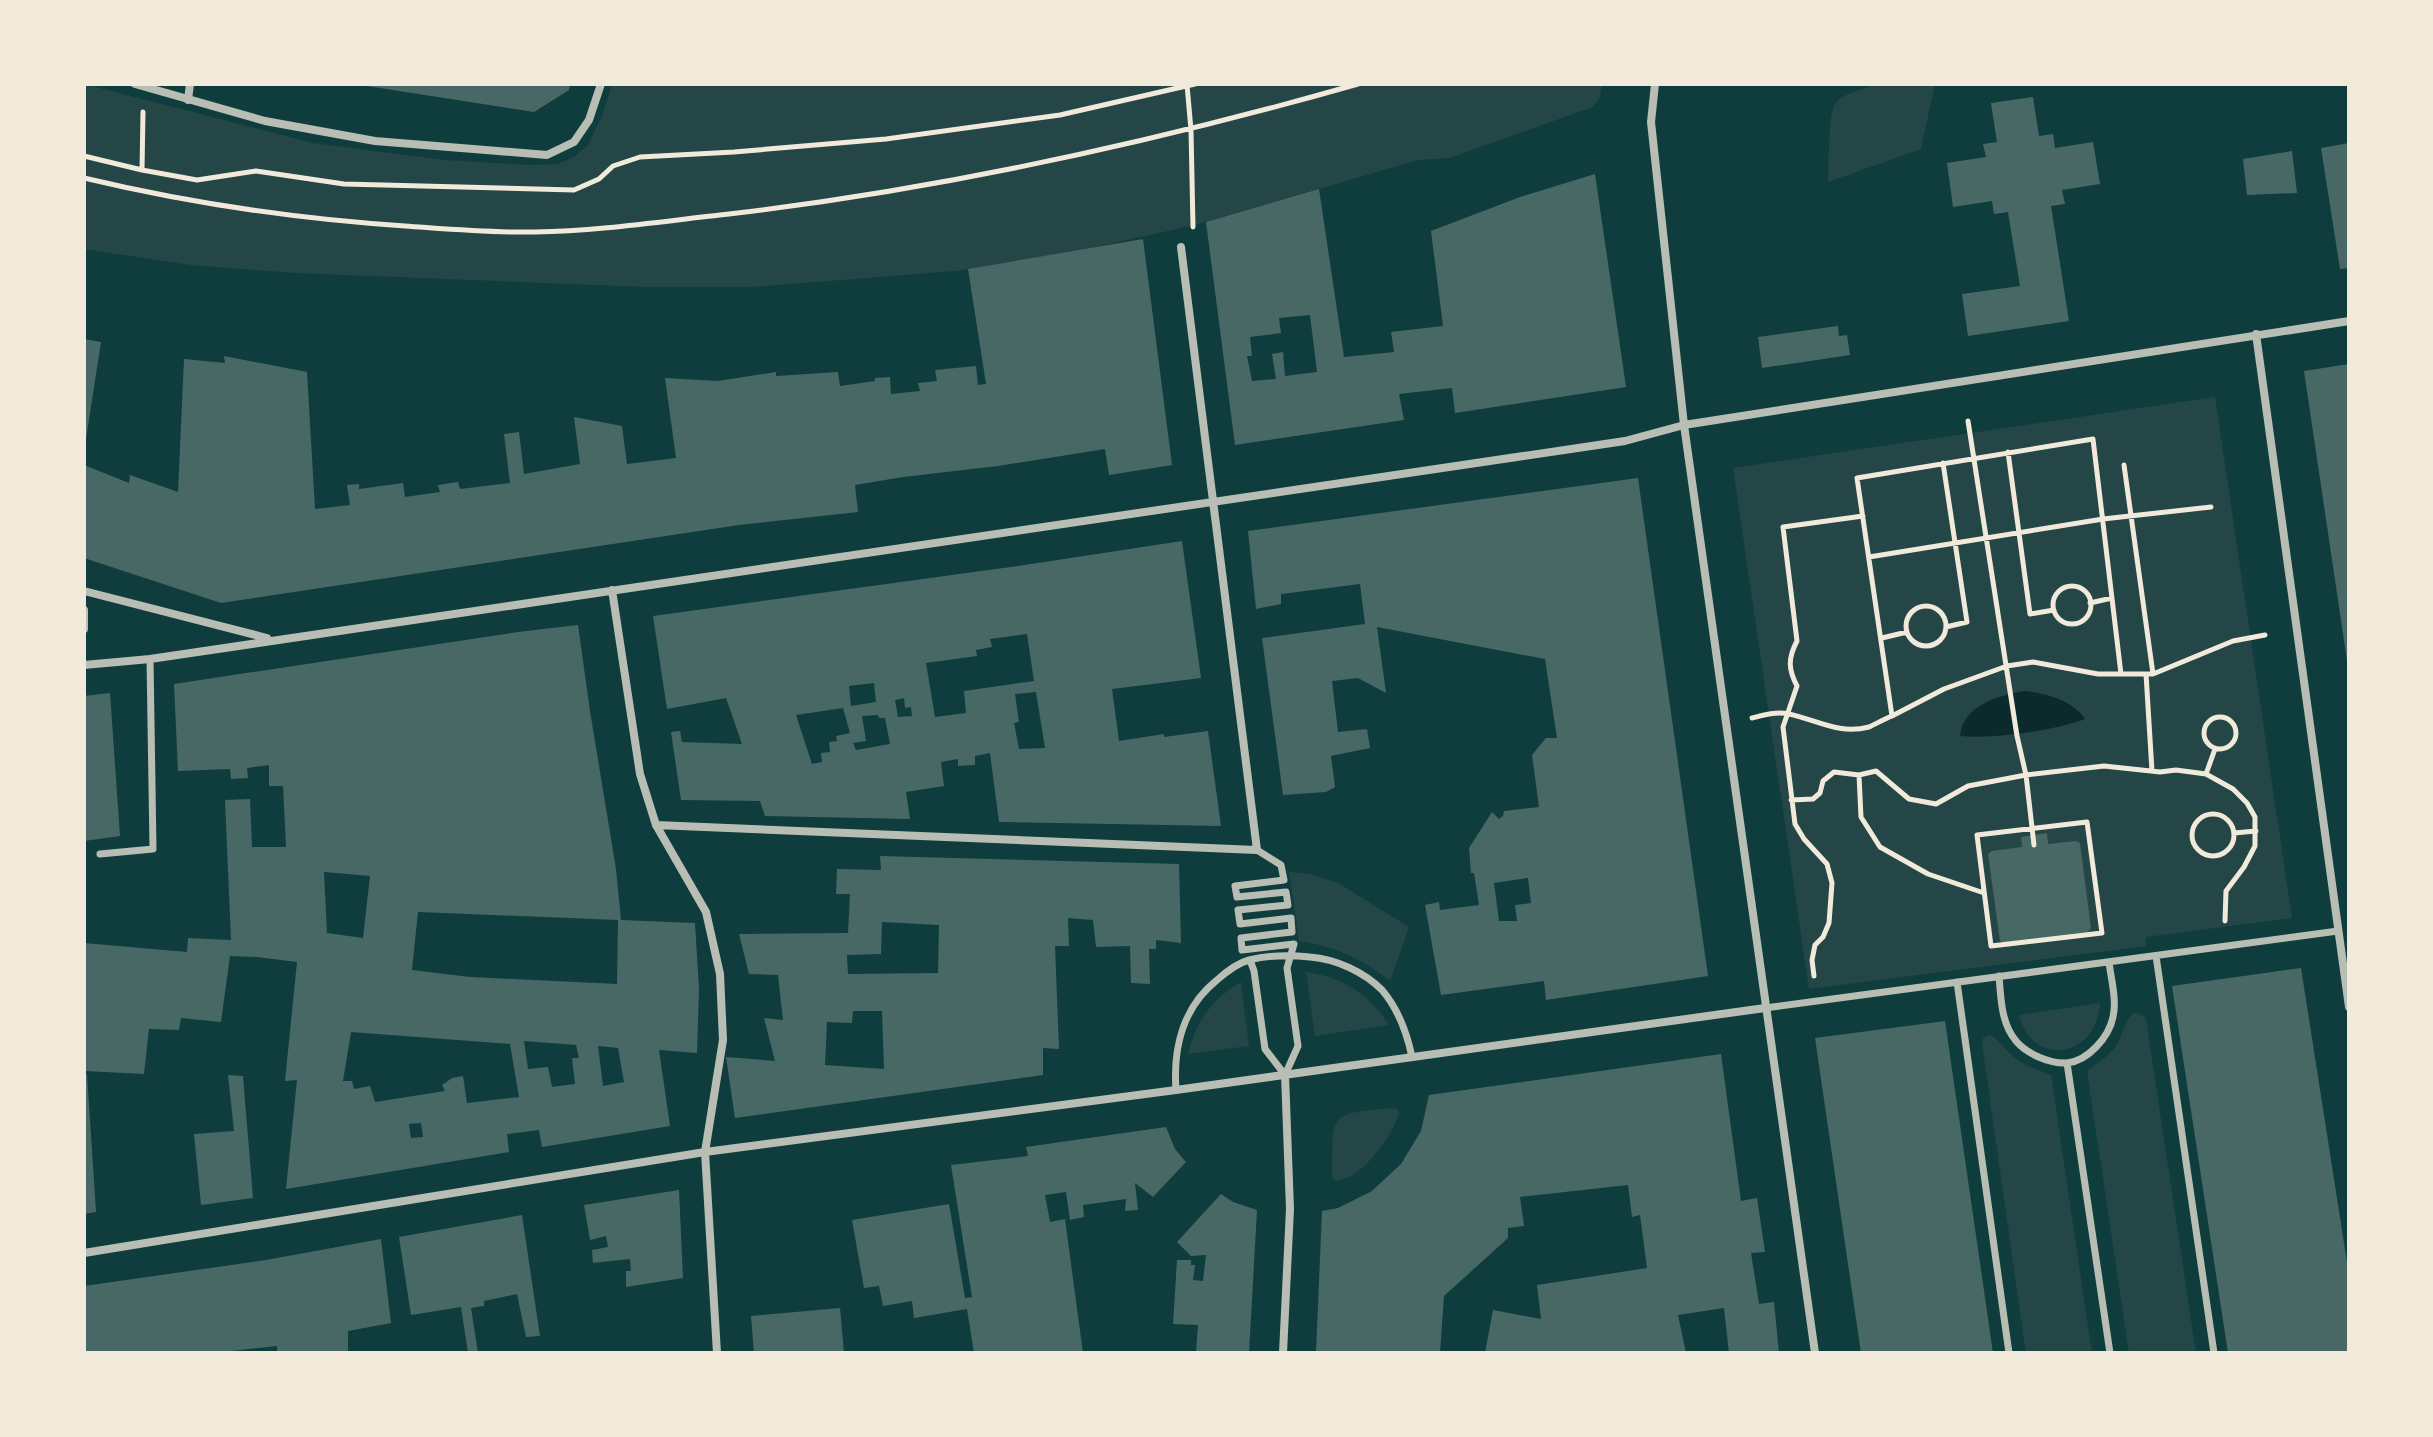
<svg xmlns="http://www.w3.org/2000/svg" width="2433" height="1437" viewBox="0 0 2433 1437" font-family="Commissioner,sans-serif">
<rect width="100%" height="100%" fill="#0f3d3e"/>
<path fill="#244646" d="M84 84 313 143 445 160 530 165 558 164 574 157 588 145 602 116 612 84H1602L1600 97 1593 107 1449 158 1418 160 1199 224 1078 251 955 271 752 287H645L295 273 190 265 84 249Z
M1876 84H1935L1921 149 1828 182C1829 166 1828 115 1835 104 1842 93 1865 89 1876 84Z
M2215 397 2292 918 2146 937V946L1809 989 1733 468Z
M1289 872 1310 874 1338 883 1409 927 1390 981C1363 959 1334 946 1299 941Z
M1306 972C1343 977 1369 994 1389 1025L1315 1036Z
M1241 982 1249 1046 1188 1054C1196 1021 1212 999 1241 982Z
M2100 1003C2097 1059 2032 1068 2019 1015Z
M2134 1013 2141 1014 2146 1019 2196 1353H2129L2087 1071C2097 1064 2108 1056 2116 1046 2123 1035 2124 1020 2134 1013Z
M1989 1035C2000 1039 2004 1050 2014 1057 2025 1066 2038 1070 2051 1075L2092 1353H2026L1982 1044 1983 1038Z
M1392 1108 1397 1109 1399 1113C1392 1137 1361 1180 1335 1181L1332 1176C1333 1112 1328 1114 1392 1108Z"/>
<path fill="#0a2a2b" d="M2024 691C2046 693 2072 700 2085 719 2052 731 1995 739 1960 736 1963 705 1998 696 2024 691Z"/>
<path fill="#486865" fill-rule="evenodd" d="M368 84H570L569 90 534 112 367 86Z
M2033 97 2039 136 2053 134 2055 148 2093 142 2100 184 2062 190 2065 204 2051 206 2069 321 1968 336 1962 294 2020 286 2008 212 1994 214 1992 201 1953 207 1947 163 1986 157 1983 144 1997 142 1991 103Z
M2349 143V268L2340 269 2321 148Z
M2292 151 2297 193 2247 195 2243 159Z
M1595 174 1626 387 1455 413 1452 388 1399 394 1404 420 1235 445 1206 222 1319 189 1344 357 1394 352 1391 332 1443 326 1431 231 1520 197ZM1310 315 1317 372 1285 376 1283 352 1272 354 1276 379 1252 381 1247 356H1252L1250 337 1281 333 1279 318Z
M1143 239 1172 465 1109 475 1105 449 998 466 903 477 855 485 858 512 739 525 221 603 84 558V465L129 483 130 475 178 492 184 359 225 363 224 356 307 372 315 509 350 505 347 485 359 484V489L403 483 405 497 440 492 438 485 458 482 460 489 510 483 504 434 519 432 524 474 580 464 574 417 622 426 627 464 676 458 665 378 718 381 776 372V376L838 372 840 386 875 381V378L890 377 891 394 920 391 918 383 937 381 935 370 976 366 978 385 986 384 968 269Z
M1838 326 1839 336 1847 335 1850 355 1762 368 1758 337Z
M84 339 101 342 86 439H84Z
M2349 364V661H2347L2304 371Z
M1638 478 1708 976 1546 1000 1544 981 1441 995 1425 905 1439 902 1440 910 1479 905 1474 873H1471L1469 848 1492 812 1499 819 1503 816 1504 811 1539 807 1532 755 1546 738H1557L1545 659 1377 627 1386 693 1358 678 1332 681 1338 732 1367 729 1370 748 1331 756 1335 787 1326 792 1283 795 1262 638 1365 624 1360 584 1281 594V604L1256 609 1248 531ZM1528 878 1531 903 1515 905 1517 921H1499L1494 883Z
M1182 541 1201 678 1112 689 1119 741 1164 734V737L1208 731 1221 826 999 822 990 753 975 756V765L958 766V759L941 762 944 786 906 792 910 819 765 816 760 801 681 800 671 732 680 731 682 742 742 744 726 698 667 709 653 616 1018 566ZM1027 634 1034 681 964 691 966 713 935 717 926 663 977 656 976 650 992 647 990 639ZM874 683 876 702 851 706 849 686ZM1036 692 1045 748 1019 749 1014 723 1019 722 1015 694ZM904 698 905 708 911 707 912 716 898 717 895 700ZM843 708 850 733 836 736 837 741 829 742 830 752 821 753 822 762 812 764 796 715ZM878 715 879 718H885L890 744 856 750 853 743 866 741 862 716Z
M578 625 590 711 616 869 621 920 695 923 699 989 697 1053 659 1050 670 1126 542 1147 539 1130 507 1134 509 1152 286 1189 297 1080 285 1081 297 962 257 957 230 956 221 1022 181 1018 179 1030 149 1029 144 1074 85 1071 84 943 187 952 188 938 231 940 225 800 250 799 252 847H286L283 786H269V765L247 768 248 778 231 779 230 769 178 771 174 684 518 632ZM324 872 370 876 363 938 327 933ZM418 912 618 920 617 984 470 977 412 970ZM351 1032 510 1044 519 1097 467 1103 463 1076 452 1078 442 1085 445 1091 375 1102 370 1086 354 1089 352 1081H343ZM524 1041 576 1045 579 1058H572L575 1084 552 1087 548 1067 528 1069ZM598 1046 618 1048 624 1082 603 1086ZM421 1123 423 1137 411 1138 409 1124Z
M110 693 120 836 84 841V696Z
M2047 833 2048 844 2076 841 2080 843 2091 928 2088 932 2004 943 2000 941 1988 854 1992 851 2022 847 2021 837Z
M880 856 1179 864 1181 943 1156 940V949H1149L1150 984 1131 983 1130 946 1096 947 1093 920 1068 918 1069 946H1055L1059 1049 1043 1048V1075L735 1118 726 1057 775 1061 764 1018 783 1020 778 975 749 974 739 934 848 933 850 894H836L837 869 881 870ZM882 922 939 925 938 973 848 974 847 955 881 954ZM853 1011H882L884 1069 825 1065 827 1022 852 1023Z
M2301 968 2349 1275V1353H2228L2172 986Z
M1945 1021 1993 1353H1861L1815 1038Z
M1721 1054 1741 1201 1757 1198 1765 1252 1751 1253 1759 1304 1774 1302 1779 1353H1729L1724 1308 1678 1315 1686 1353H1485L1493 1310 1541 1319 1537 1285 1647 1268 1640 1215 1632 1217 1628 1185 1520 1197 1524 1226 1508 1228V1238L1444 1296 1440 1353H1316L1322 1211 1338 1208 1372 1191 1401 1164 1421 1131 1429 1095Z
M87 1074 96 1212 84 1214V1075Z
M228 1075 243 1076 253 1198 201 1205 194 1134 234 1131Z
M1166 1127 1175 1149 1186 1162 1153 1197 1135 1183 1138 1210 1125 1211 1126 1199 1083 1205 1084 1217 1070 1220 1066 1192 1045 1195 1050 1222 1065 1219 1083 1353H974L967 1309 914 1318 912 1301 883 1306 879 1286 864 1288 852 1220 949 1204 965 1298 972 1297 951 1165 1028 1156 1026 1147Z
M679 1190 683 1278 626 1287V1271H631L630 1259 593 1263 592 1250 608 1247 606 1236 590 1240 584 1205Z
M1221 1194 1233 1202 1257 1210 1249 1353H1196L1198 1325 1173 1324 1177 1260H1191V1265H1195L1193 1280 1203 1281 1206 1255 1191 1256 1177 1242Z
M522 1215 540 1336 526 1337 517 1294 484 1301V1306L471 1308 478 1353H468L461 1307 411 1315 399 1237Z
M381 1239 391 1323 348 1331V1353H277V1346L212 1353H84V1286L266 1260Z
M840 1308 844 1353H754L751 1316Z"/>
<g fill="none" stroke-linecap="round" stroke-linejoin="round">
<path stroke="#f1e9da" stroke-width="5" d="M1187 85 1191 130 1193 227
M84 156 142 170 197 180 256 171 344 184 574 190 599 179 613 166 640 157 734 152 886 139 1060 115 1195 84
M142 170 143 112
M84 178C189 203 297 219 405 226 448 229 491 233 535 232 599 231 664 221 729 214 942 189 1151 143 1358 84
M1968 421 2017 736 2026 775 2034 845
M2008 452 2030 614 2054 610
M1943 463 1967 622 1946 627
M2124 465 2153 674
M1869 557 2103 519 2211 507
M2053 605a19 19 0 1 1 38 0a19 19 0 1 1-38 0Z
M2090 603 2112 598
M1906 626a20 20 0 1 1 40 0a20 20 0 1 1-40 0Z
M1882 638 1907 632
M2121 674 2093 439 1857 478 1892 716 1944 689 2007 666 2033 662 2098 674H2153L2233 641 2265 635
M2146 674 2152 771
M2204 733a16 16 0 1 1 32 0a16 16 0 1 1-32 0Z
M1752 718C1764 715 1777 711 1789 714 1817 720 1839 735 1869 727 1876 724 1884 719 1892 716
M2206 774 2215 749
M1791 800 1813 799 1820 793 1823 781 1834 772 1859 775
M2192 835a21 21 0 1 1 42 0a21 21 0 1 1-42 0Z
M2087 822 2102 933 1991 946 1977 835Z
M2234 833 2256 831
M1984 893 1928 874 1880 847 1861 817 1859 775 1876 771 1909 799 1936 804 1968 786 2026 775 2104 766 2160 772 2176 770 2206 774 2233 789 2247 803 2255 817V846L2244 867 2226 891 2225 921
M1814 976 1812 960 1815 945 1823 937 1829 923 1832 883 1827 864 1804 839 1795 824 1783 727 1797 686C1788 669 1788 658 1797 641L1783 527 1863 516"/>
<path stroke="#b8beb3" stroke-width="7" d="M100 854 153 849 150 659
M2156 956 2214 1353
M1250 960 1254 971 1265 1049 1285 1075 1298 1046 1287 968 1294 944 1242 950 1241 938 1292 932 1291 918 1240 924 1238 910 1288 905 1286 892 1237 897 1235 886 1284 880 1281 865 1257 850
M1999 976C2001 999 2001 1023 2016 1041 2027 1054 2050 1064 2067 1063 2088 1061 2109 1037 2113 1017 2117 1000 2111 979 2109 962
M1957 982 2009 1353
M1765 1008 2338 931
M2067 1063 2110 1353
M1176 1090C1173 1048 1183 1007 1217 980 1226 972 1238 963 1249 960 1269 955 1290 955 1310 957 1336 959 1364 972 1382 990 1399 1010 1407 1033 1412 1057"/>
<path stroke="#b8beb3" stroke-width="8" d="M135 84 265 121 375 141 547 155 574 142 589 120 601 84
M1655 84 1651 122 1684 425 1815 1353
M188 100 190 84
M2256 334 2349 1007
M612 590 640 774 656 825 706 912 720 974 723 1040 705 1152 717 1353
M84 591 267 638
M84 610V629
M84 665 150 659 1625 441 1684 425 2349 321
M656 825 1257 850 1181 247
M84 1253 705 1152 1176 1090 1765 1008
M1283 1353 1290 1209 1285 1075"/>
</g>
<rect width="2433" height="1437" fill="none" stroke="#f1e9da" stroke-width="172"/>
</svg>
